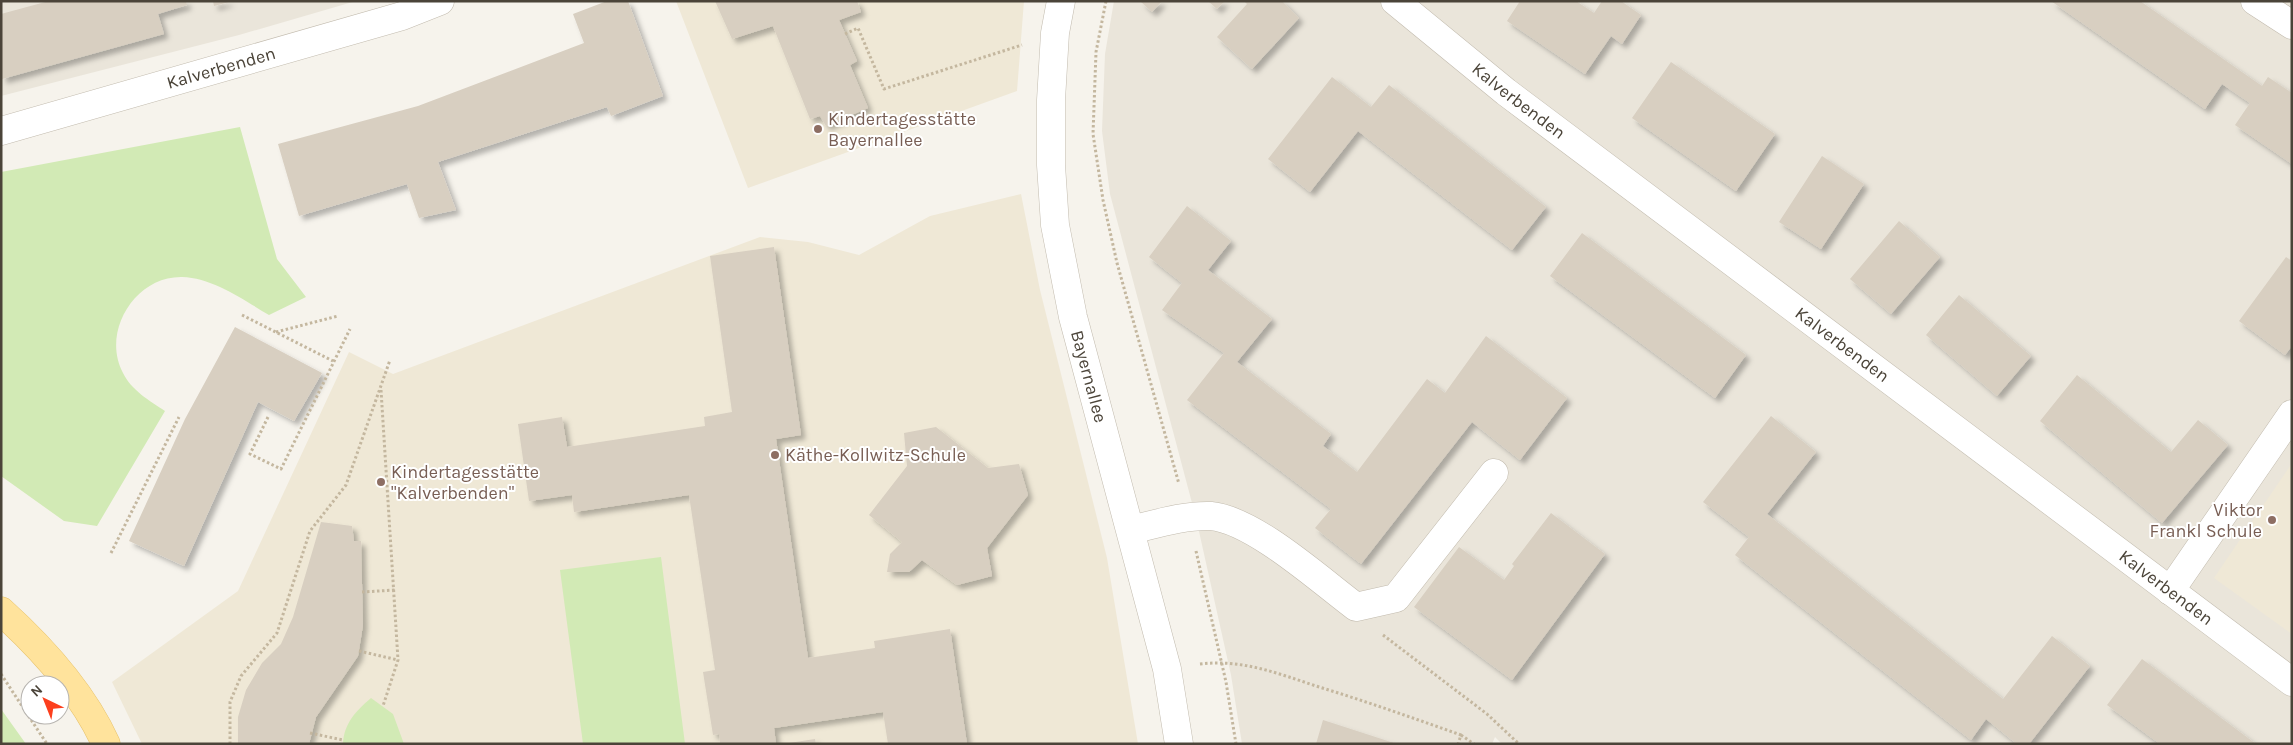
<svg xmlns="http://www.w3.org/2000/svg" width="2293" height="745" viewBox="0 0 2293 745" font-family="Karla,sans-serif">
<defs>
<filter id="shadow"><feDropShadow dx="4.5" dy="4.5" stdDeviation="2.5" flood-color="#0004"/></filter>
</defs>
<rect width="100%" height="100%" fill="#f6f3ec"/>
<path fill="#eae5da" d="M1 1H356L239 35 1 96Z
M1114 1H2292V744H1502L1495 737 1492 744H1242L1231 675 1196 518 1110 194 1102 131 1105 54Z"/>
<path fill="#efe8d6" d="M676 1H1024L1017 91 748 188Z
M1021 194 1040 290 1107 558 1138 744H142L112 682 238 591 349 352 393 374 760 237 808 242 859 255 930 216Z
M2292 463V634L2214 578Z"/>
<path fill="#d2eab5" d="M240 127 277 259 306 297 269 315C242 299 213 278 182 277 135 276 101 332 123 373 131 390 150 401 165 411L97 526 64 521 1 476V172Z
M661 557 685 744H583L560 570Z
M371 698 393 714 404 744H343C344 723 356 711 371 698Z
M1 709 26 744H1Z"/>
<path fill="#d8cfc1" filter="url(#shadow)" d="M49 1H186L187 5 158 14 164 34 2 79 1 14Z
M213 1H229V2L214 6Z
M607 1H628L663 96 611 116 607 107 438 162 456 210 419 218 407 184 299 216 278 144 418 106 584 43 573 14Z
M715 1H857L861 12 839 20 857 61 850 65 868 108 826 126 820 116 810 119 773 26 732 39Z
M1140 1H1162L1152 12Z
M1208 1H1225L1217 9Z
M1244 1H1282L1299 18 1252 69 1217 37 1247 4Z
M1520 1H1576L1594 13 1602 1H1621L1641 15 1622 44 1611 36 1585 74 1507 21Z
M2051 1H2140L2262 86 2268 77 2292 93V164L2235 125 2250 103 2222 84 2205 109Z
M1671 62 1775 134 1736 191 1632 118Z
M1332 77 1371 107 1389 85 1546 207 1512 250 1358 131 1310 192 1268 159Z
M1822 156 1864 184 1821 249 1779 222Z
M1187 206 1231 241 1208 270 1272 319 1237 362 1331 434 1323 446 1357 472 1427 379 1445 393 1486 336 1567 398 1520 460 1472 422 1361 564 1315 528 1331 509 1187 400 1224 353 1162 310 1182 283 1149 257Z
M1899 221 1940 257 1891 314 1850 279Z
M1582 233 1746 355 1715 398 1550 276Z
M774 247 801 435 776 439 808 658 875 648 874 641 950 629 967 744H888L883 712 774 728 776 744H720L719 734 713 735 703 672 715 670 689 495 574 512 572 495 529 501 518 424 562 417 567 447 705 426 704 417 732 412 710 256Z
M2286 257 2292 261V346L2285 355 2239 321Z
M1959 295 2031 356 1997 396 1926 335Z
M235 327 322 373 294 421 258 402 184 566 129 541 185 419Z
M2077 375 2171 452 2198 420 2228 445 2162 523 2040 421Z
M1771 416 1816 452 1767 514 1963 668 2003 699 2052 636 2090 666 2029 744H2017L1986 719 1971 740 1735 555 1749 537 1703 502Z
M936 427 988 468 1019 464 1028 495 987 548 992 576 957 585 922 560 909 572H887L890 554 902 542 869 515 907 466 904 433Z
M1551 513 1605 554 1512 680 1414 607 1459 547 1504 580 1514 566 1512 564Z
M321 522 352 526 354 541H361L363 625 358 656 316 717 309 744H238V717L246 690 262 663 281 644 293 617Z
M2142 659 2185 691 2256 744H2160L2107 705Z
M1323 720 1394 743V744H1316Z
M815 739 816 744H789V743Z"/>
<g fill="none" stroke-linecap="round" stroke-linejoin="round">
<defs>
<g id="minor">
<path id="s1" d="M1061 1 1055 33 1051 100V165L1055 225 1073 317 1167 669 1179 744"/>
<path id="s2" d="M1395 1 1506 92 2292 682"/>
<path d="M2255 1 2292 25"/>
<path id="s3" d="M1 131 402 16 440 1"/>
<path d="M1131 530C1156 524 1184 515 1211 516 1254 520 1321 581 1356 607L1396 598 1494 473"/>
<path d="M2170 591 2292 414"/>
</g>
<path id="major" d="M1 611C42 648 83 693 106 744"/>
</defs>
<use href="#minor" stroke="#c2bbae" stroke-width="29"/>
<use href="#major" stroke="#e6c16a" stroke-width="29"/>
<path stroke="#c4b79f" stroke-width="3" stroke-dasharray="2.5 2.5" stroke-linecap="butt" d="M1106 1 1096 52 1093 134 1103 200 1117 263 1179 484
M845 34 858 28 884 89 1022 45
M242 315 333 361
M276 332 338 316
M381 390 398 660 383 706
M268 417 250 454 281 469 350 329
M1196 551 1226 682 1236 744
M111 553 179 417
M362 592 395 590
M1383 635 1487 714 1519 744
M359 651 398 660
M1200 664C1241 659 1277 673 1316 686 1365 701 1413 718 1461 735L1458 744
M1 674 47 744
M310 733 343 740
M1461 735 1474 744
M230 744V702L241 676 277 633 310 531 346 485 390 360"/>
<use href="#minor" stroke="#fff" stroke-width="28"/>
<use href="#major" stroke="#ffe39c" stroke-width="28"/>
</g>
<g fill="#8d6e63" stroke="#fff" stroke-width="2">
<circle cx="818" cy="129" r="5"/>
<circle cx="775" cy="455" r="5"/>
<circle cx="381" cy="482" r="5"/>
<circle cx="2272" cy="520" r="5"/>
</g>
<g text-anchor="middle" stroke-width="4" stroke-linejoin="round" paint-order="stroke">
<g font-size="18" fill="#4b4439" stroke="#fff">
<text dy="6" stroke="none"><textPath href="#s3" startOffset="229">Kalverbenden</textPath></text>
<text dy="6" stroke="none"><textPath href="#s2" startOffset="159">Kalverbenden</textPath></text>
<text dy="6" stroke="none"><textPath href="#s2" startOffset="564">Kalverbenden</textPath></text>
<text dy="6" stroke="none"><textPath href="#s1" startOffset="380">Bayernallee</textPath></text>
<text dy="6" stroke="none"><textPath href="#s2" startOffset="969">Kalverbenden</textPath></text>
</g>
<g font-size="18" fill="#785e54" stroke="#fff" text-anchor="start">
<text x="828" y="125">Kindertagesstätte<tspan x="828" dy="21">Bayernallee</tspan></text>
<text x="785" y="461">Käthe-Kollwitz-Schule</text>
<text x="391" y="478">Kindertagesstätte<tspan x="391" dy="21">"Kalverbenden"</tspan></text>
<text x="2262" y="516" text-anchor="end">Viktor<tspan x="2262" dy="21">Frankl Schule</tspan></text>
</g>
</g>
<rect width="2293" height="745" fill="none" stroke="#4b4439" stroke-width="5"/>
<g transform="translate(45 700) rotate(317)"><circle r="24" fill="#ffffff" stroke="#b7b4b0"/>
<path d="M0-4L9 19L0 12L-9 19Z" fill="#fc3f1d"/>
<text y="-8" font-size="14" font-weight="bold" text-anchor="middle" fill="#4b4439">N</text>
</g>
</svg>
